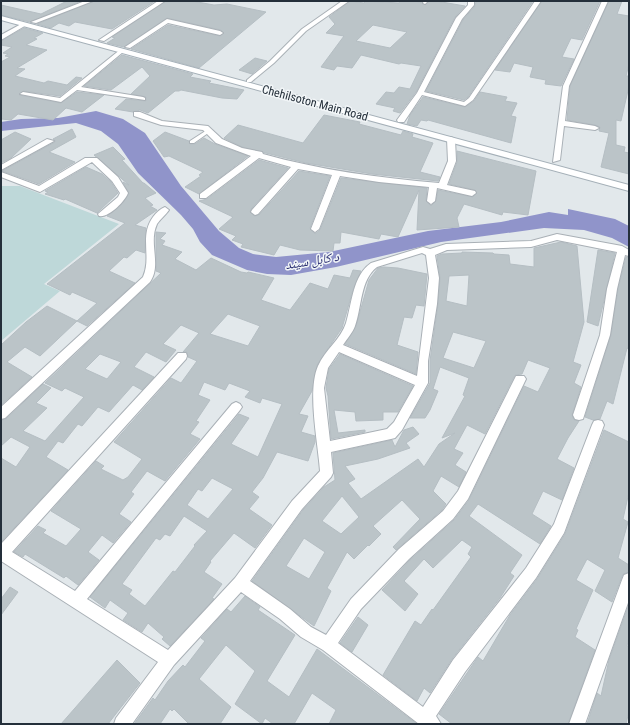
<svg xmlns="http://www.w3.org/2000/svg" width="630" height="725" viewBox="0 0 630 725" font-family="'Roboto Condensed','Noto Naskh Arabic',sans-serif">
<rect width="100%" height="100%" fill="#e2e8eb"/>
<path fill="#bed8d9" d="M1 186H20L119 224 44 284 60 291 1 341Z"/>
<path fill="#9094ca" d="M96 111 123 119 145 133 181 186 219 231 239 248 253 254 276 257 329 252 428 231 501 222 549 212 568 215V209L615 219 629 226V247L612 238 584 230 544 228 441 242 336 267 291 275 267 274 247 270 212 255 200 242 193 229 181 215 138 173 118 144 101 131 76 123 1 131V122L21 119 58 118Z"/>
<path fill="#bbc4c8" stroke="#b5bec3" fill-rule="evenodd" d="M67 1H81L30 22 1 15V5L41 14Z
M94 1H155L112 29 75 22 69 26 59 23 51 28 37 24Z
M166 1H192L214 5 227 4 266 12 199 68 131 49 168 25 220 36 224 33 221 30 167 18 124 47 107 43 115 38 112 37Z
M350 1 364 3 366 1 399 3 400 1H411L422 2 425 5 430 1H436L465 6 455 17 416 92 400 113 393 111 395 108 376 104 386 92 394 93 399 87 410 89 421 66 401 63 399 64 361 55 352 68 337 66 334 70 321 67 344 36 326 33 335 24 329 17ZM373 25 407 32 390 48 356 41Z
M476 1H533L468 97 464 100 426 91 463 20 475 6Z
M542 1H600L582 40 571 38 562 57 574 59 561 86 545 84 546 80 530 77 533 67 514 63 510 72 495 70Z
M609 1H622L617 14 629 16V64L626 76H629V86L621 121 616 120V145L625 147 624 152 629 153V174L601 167 609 133 599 131 600 127 595 125 567 120 570 86Z
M24 28 43 33 34 38 37 39 26 45 47 50 17 68 25 69 15 76 44 83 48 81 67 85 76 77 82 78 60 96 23 91 19 95 61 103 77 92 104 95 82 112 66 108 53 120 18 114 11 120 1 119V62L10 57 5 56 8 54 3 53 12 47 1 45V41Z
M122 55 193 74 190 77 211 81 209 83 244 90 237 99 222 98 181 90 179 91H175L148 113 140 110 133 112 115 109 126 99 146 101V97L131 94 150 76 142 67 111 90 84 86Z
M255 58 267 61 252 74 239 70Z
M480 92 507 97 505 101 517 103 511 116 516 117 511 143 428 120 427 121 421 120 417 126 407 124 410 115 423 97 465 107 474 101Z
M324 115 360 122 359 124 401 135 403 131 413 134 412 137 433 143 420 172 440 177 438 181 372 174 306 163 242 147 224 138 238 125 303 143Z
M72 129 76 137 49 152 75 162 39 184 2 171 55 142V140L53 139Z
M15 132 31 139 11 158 1 163V140Z
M165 132 189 141 190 144H195L204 138 215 144 248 156 199 194 185 187 201 176 199 175 203 172 169 156 164 157 153 141Z
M113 147 125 159 122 160 143 183H144L156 193 145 198 153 205 150 206 157 210 135 225 146 228 145 253 136 250 127 258 124 257 109 271 135 283 87 326 77 321 97 303 72 292 70 295 47 284 125 223 107 216 121 205 129 194 123 182 129 185 94 155Z
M457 151 536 171 528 215 503 212 502 215 464 204 457 218 459 227 417 230 419 190 398 237 381 234 379 239 341 232 340 243H334L333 251 300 250 280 245 274 255 241 247 243 244 232 240 236 236 219 229 233 217 199 201 207 199 259 160 288 168 251 209 250 212 254 216 259 215 299 171 330 176 310 228 315 234 320 230 341 178 427 188 426 201 431 206 436 201 438 190 473 197 477 193 475 190 449 184 457 162Z
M86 167 102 174 111 182 118 193 97 213 65 199 64 200 45 194 48 192 45 191Z
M156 232 166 233 160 239 165 241 162 245 182 252 175 259 196 270 211 258 241 272 247 273 248 272 274 278 261 300 290 310 310 283 328 289 334 275 350 278 353 270 361 271 353 290 342 328 317 365 312 391 299 414 308 416 301 432 315 436V442L308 461 277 452 263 478 252 492 259 497 249 509 272 525 255 548 234 533 210 561 211 562 204 572 222 584 212 598 214 599 170 646 162 639 164 637 148 623 142 632 123 620 128 613 110 600 105 608 90 597 239 414 249 418 231 444 258 457 282 404 262 398 260 403 245 397 250 391 229 383 225 390 204 382 198 395 210 400 196 421 199 422 190 434 200 439 165 481 147 471 131 492 134 494 119 514 131 522 113 543 102 535 88 552 99 560 78 585 66 576 64 578 25 554 23 557 14 552 38 526 46 530 43 533 66 546 81 529 51 511 96 461 104 466 101 469 123 480 128 477 142 459 114 442 171 378 181 383 197 361 188 357 187 352H183L199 333 181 325 163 344 176 350 166 362 146 352 134 367 154 377 142 390 133 385 109 412 98 407 82 426 78 424 63 443 58 441 46 457 68 470 1 542V458L16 467 30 447 11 437 1 446V420L6 419 43 384 51 388 36 403 47 408 23 431 45 441 84 397 65 388 62 391 45 383 161 273 156 271ZM228 314 260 326 248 346 210 334ZM100 354 121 362 107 379 85 369ZM212 478 233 489 208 519 187 505 198 489 202 491ZM184 516 207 531 194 545 195 546 175 572 173 571 145 606 129 594 132 590 122 584 156 538 160 540 165 534 170 536Z
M561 242 577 246 584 322 573 362 581 365 574 383 581 387 572 415 574 420 579 421 568 438 557 459 574 468 562 500 543 491 532 514 551 526 540 544 478 504 469 516 522 555 510 573 514 576 500 598 452 659 430 693 424 688 417 701 383 675 415 621 421 625 432 609 433 610 471 557 468 554 472 547 462 540 433 568 424 559 404 581 418 594 405 611 382 590 410 560 454 520 469 500 524 386 538 392 550 368 528 360 522 374 515 375 485 434 467 425 454 449 463 453 455 465 466 472 459 487 441 476 433 491 446 504 442 510 396 550 393 547 420 519 402 500 373 526 381 534 369 546 368 545 354 559 347 552 327 588 331 591 314 626 252 581 303 510 324 487 335 480 333 453 392 440 395 447 404 430 413 427 419 434 406 443 410 448 378 459 345 466 355 479 348 483 361 499 418 459 424 467 439 444 455 433 442 438 465 396 463 395 469 378 440 367 433 389 438 391 430 410 425 418H410L430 383V361L438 304 440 278 437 256 442 254 462 253V252L493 253 494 254 509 255 510 264 534 267V248ZM469 275 467 306 446 301 449 276ZM453 332 486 341 474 368 443 358ZM342 496 359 517 341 534 322 521ZM304 538 325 552 309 579 286 566Z
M598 250 615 253 598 326 587 322Z
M626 257H629V349L627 348 613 404 607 401 600 419 593 420 585 417 611 335 618 289Z
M384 267 398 268 427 274 424 306 416 305 412 318 404 317 397 345 418 352 416 374 345 344 356 326 369 280 378 268Z
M47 306 77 321 40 356 25 347 7 362 32 377 1 405V345L26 322Z
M340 354 413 386 398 412H383V420L356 421 355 412 334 410 338 433 365 430V432L331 439 328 396 326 388 329 369Z
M604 430 629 442V492L623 519 628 522 618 558 629 565V572L623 574 612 602 595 591 605 570 587 559 576 580 593 590 576 629 578 630 575 637 595 650 568 724H452L439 714 478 657 483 661 510 615 537 579 565 534Z
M10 587 18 592 1 615V599Z
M245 596 260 607 258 610 295 635 267 681 289 697 317 649 417 724H329L336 710 312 693 294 724H273L265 718 262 724 235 704 255 671 226 645 199 679 231 707 220 724H189L174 709 172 711 170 709 160 724H134L153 698 155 700 168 681 183 665 185 667 205 641 201 638 227 609 231 612Z
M629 604V637L627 646 629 647V711L626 724H587L597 693 601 696 609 660Z
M358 617 368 625 352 652 340 643Z
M117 660 140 683 108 724H61Z"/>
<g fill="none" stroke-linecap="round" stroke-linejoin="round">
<defs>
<path id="service" d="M424 1H428L425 4 423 3Z
M207 130 211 131 194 143H190V141Z"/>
<path id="minor" d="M85 1H93L36 23 31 22Z
M158 1H165L104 41 99 40Z
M342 1H349L306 31 274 63 251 82H247V80L270 61 302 29Z
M468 1H474V5L462 19 424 92 464 102 469 98 535 1H541L473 100 465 106 422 95 404 122H398L397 120 417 93 456 18 468 5Z
M602 1H608L569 86 565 121 595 126 599 128 595 130 564 126 560 160 553 162 563 86Z
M167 19 220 31 223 33 220 35 168 23 130 48 125 47Z
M23 23 28 24 1 40V35Z
M121 49 123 50V52L81 87 143 97 145 98V100L77 90 61 102 20 94 23 92 60 98Z
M134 112H140L162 121 208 126 222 139 242 148 262 152 263 154C320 170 379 178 439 183L448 161 447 139 451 137 455 139 456 161 447 185 475 191 476 193 472 196 437 188 435 201 431 204 427 201 429 187 379 182 340 176 319 229 315 232 311 229 332 175 298 169 258 214 255 215 251 212 252 210 291 167 259 158 206 198H200V194L251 156 216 143 203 130 161 125 134 116Z
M47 139 54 141 1 170V165Z
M85 158H97L118 177 128 193C125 201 109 218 99 216L98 214 118 197 120 193 112 181 92 162 40 192 1 177V172L39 186Z
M165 207 169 210C166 215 160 219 157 224 148 243 162 265 150 282L5 418 1 419V407L143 277C152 257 139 236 153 217 156 213 160 209 165 207Z
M557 234 622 246 629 250V256L625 255 617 289 610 335 583 419 579 420 575 419 573 415 600 335 607 289 617 252 557 240 531 247 447 250 435 255 439 278 437 304 428 361V383L402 430 395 438 391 439 331 452 333 473 331 477 302 509 250 581 290 609 311 627 326 635 351 599 399 549 443 511 458 491 516 376H524L526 379 468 499 453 519 409 559 361 609 338 643 423 707 453 660 526 568 554 524 592 425 594 421 598 420 602 421 604 425 564 533 536 578 465 672 436 716 441 724H419L323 650 301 637 280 619 241 592 174 665 132 724H114L116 718 158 662 1 561V544L178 353H186L187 356 186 359 12 552 75 591 232 404 236 402 240 404 242 407 240 410 87 599 168 650 235 578 292 501 320 471C318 443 307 391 318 366 325 350 341 339 346 323 352 303 353 275 371 263L423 247 430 249 446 244 531 241ZM422 253 426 255 429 278 417 376 343 345C347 339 353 332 355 326 362 307 360 280 377 267ZM339 352 415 385 394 422 387 429 330 441 324 388 328 368Z
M629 573V600L585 724H569L622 580 624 575Z"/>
<path id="secondary" d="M1 16 629 185V191L1 20Z"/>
</defs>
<use href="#service" stroke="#a9b0b6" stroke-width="2"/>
<use href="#minor" stroke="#a9b0b6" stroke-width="2"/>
<use href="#secondary" stroke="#a5b0b8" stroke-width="2"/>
<use href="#service" fill="#fff" fill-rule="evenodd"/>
<use href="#minor" fill="#fff" fill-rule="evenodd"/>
<use href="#secondary" fill="#fff" fill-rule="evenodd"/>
</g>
<g text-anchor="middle" stroke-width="3" stroke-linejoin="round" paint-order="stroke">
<g font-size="12" fill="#242f3a" stroke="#f2f6f8">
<text transform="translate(315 103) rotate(15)" y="4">Chehilsoton Main Road</text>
</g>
<g font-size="13" font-style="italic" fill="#25296f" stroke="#f2f6f8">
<text transform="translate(312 260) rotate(-9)" y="5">د کابل سيند</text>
</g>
</g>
<rect width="630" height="725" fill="none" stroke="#242f3a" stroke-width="4"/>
</svg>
